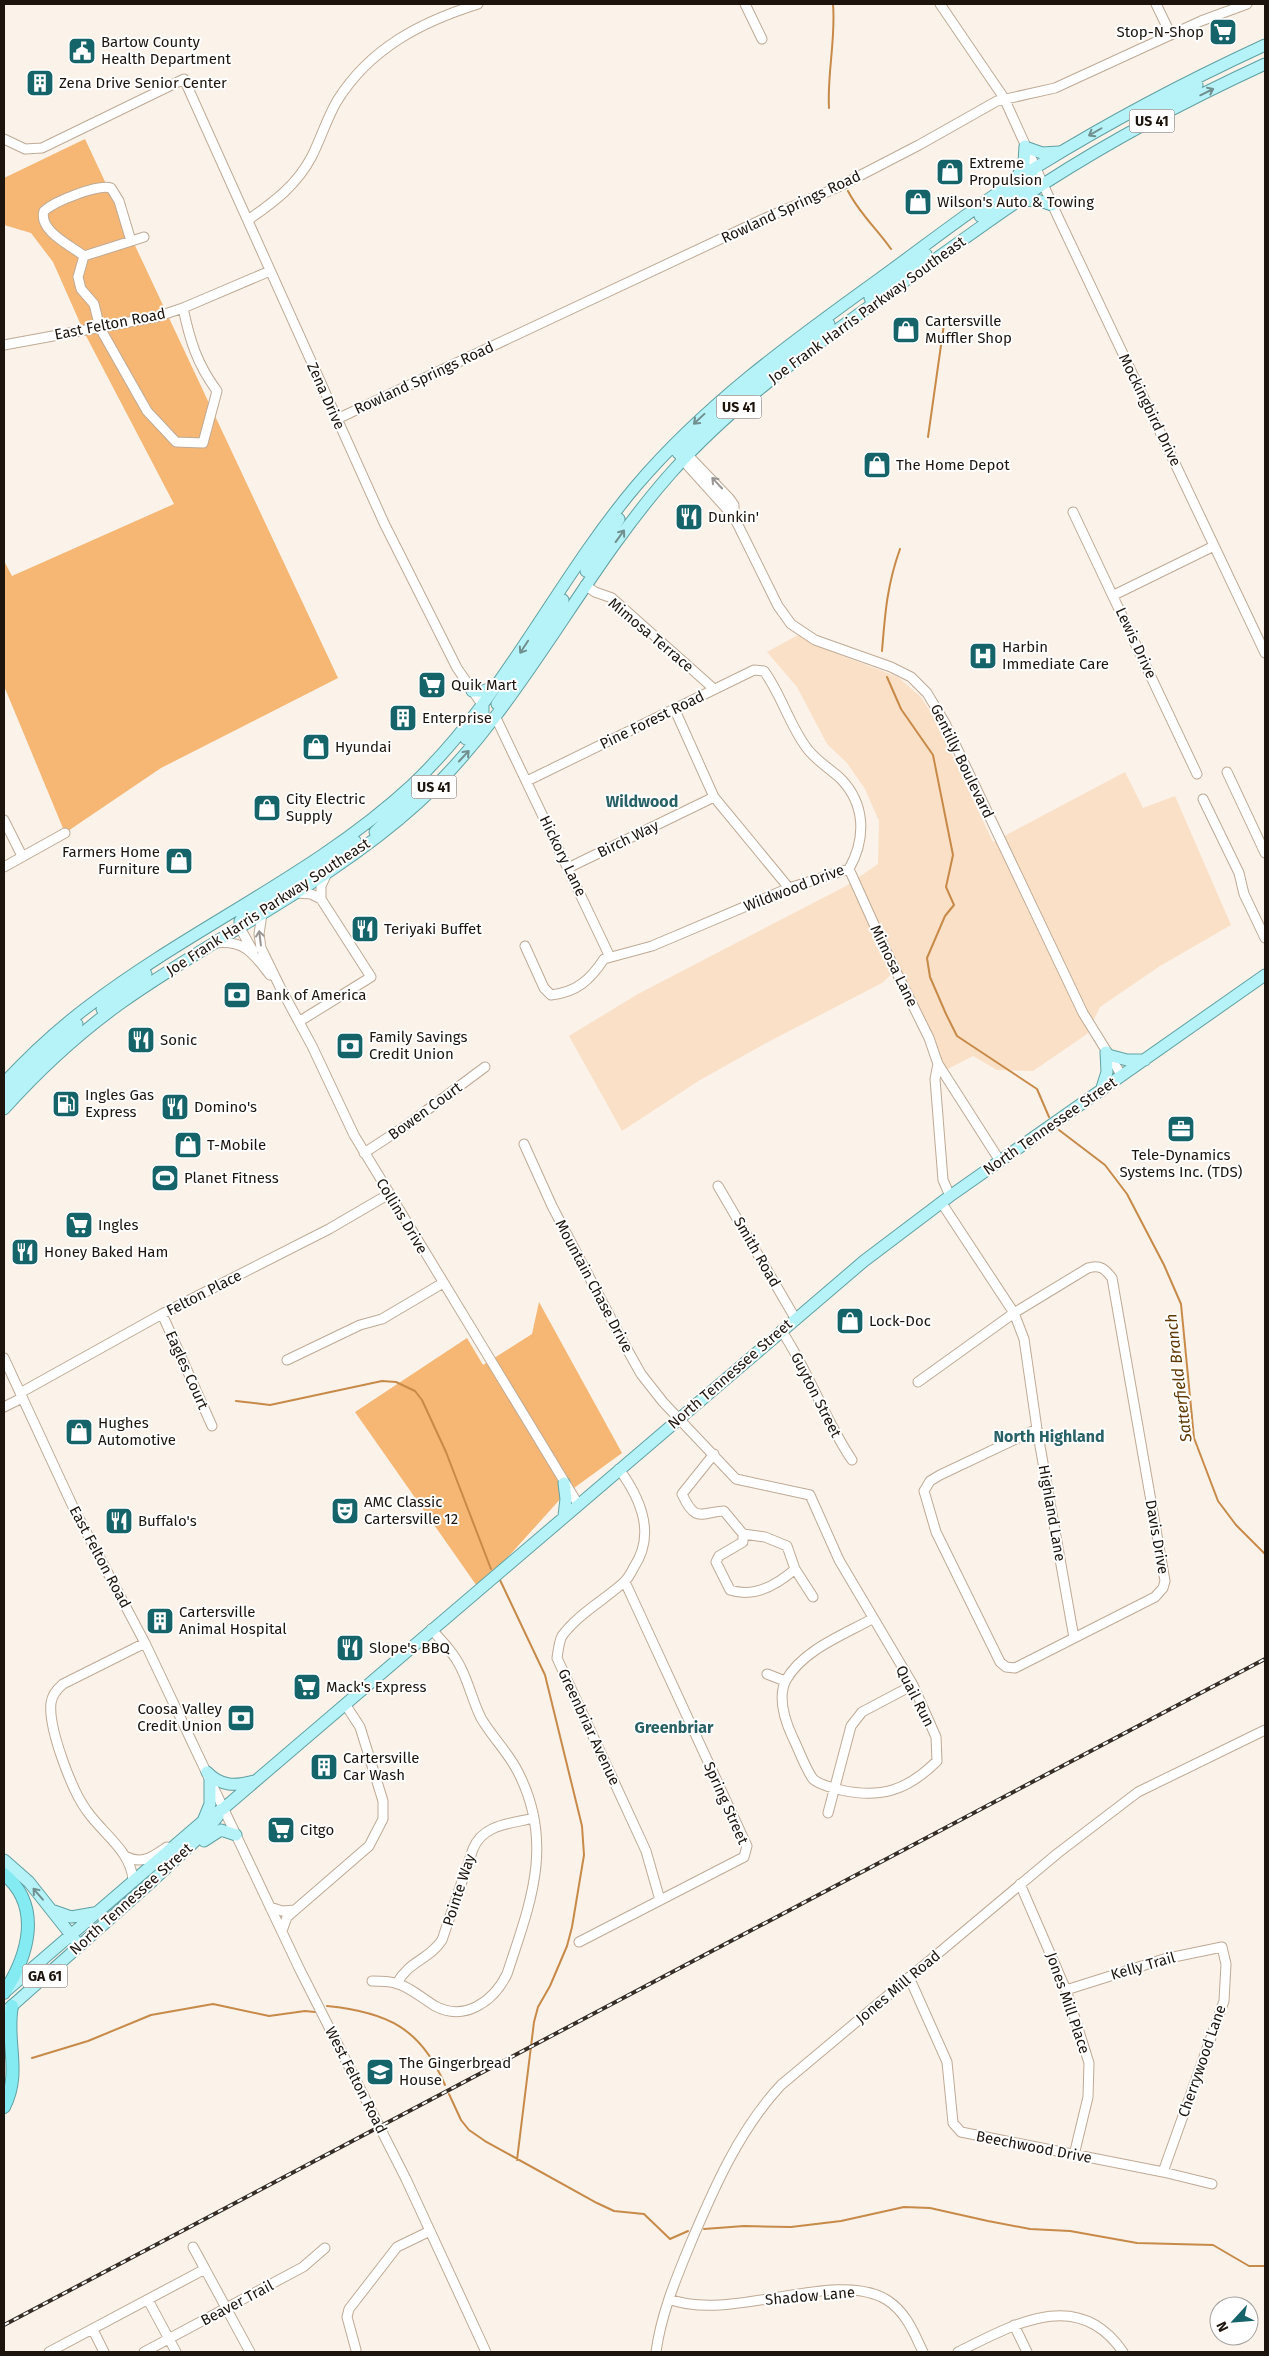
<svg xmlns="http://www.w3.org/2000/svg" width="1269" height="2356" viewBox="0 0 1269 2356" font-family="'Fira Sans',sans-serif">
<rect width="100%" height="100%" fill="#fbf2e9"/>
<path fill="#fae0c6" d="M798 635 814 645 898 677 921 697 935 719 993 842 1125 772 1143 808 1175 796 1231 925 1160 966 1100 1007 1087 1034 1033 1071 997 1070 973 1056 944 1071 895 971 882 983 768 1042 700 1080 622 1131 569 1036 638 994 846 886 878 864 879 821 865 789 847 763 827 744 797 687 767 652Z"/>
<path fill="#f6b775" d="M85 139 338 678 161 768 65 833 4 686V561L12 576 174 504 84 332 53 262 31 233 4 225V178Z
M539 1302 622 1453 563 1496 479 1589 355 1412 467 1338 483 1365 532 1334Z"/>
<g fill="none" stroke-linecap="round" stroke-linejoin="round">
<path stroke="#c78a49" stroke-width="2" d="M829 108C827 73 836 39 833 4
M848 191C859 213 877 229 891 249
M928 437 944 324
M882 651C885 614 887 585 900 549
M887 677 901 709 933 755 953 855 946 887 954 905 945 916 927 958 930 977 946 1014 957 1036 1037 1089 1049 1117
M1059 1130 1105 1165 1127 1194 1164 1265 1181 1304 1194 1438 1218 1501 1236 1525 1265 1554
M236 1401 270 1405 382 1381 396 1382 415 1391 422 1400 446 1452 491 1569
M500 1580 545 1675 582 1826 584 1855 572 1927 567 1946 550 1986 538 2007 534 2022 517 2160
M327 2006C387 2012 421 2028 445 2085
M4 2057 5 2058
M32 2058 88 2041 151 2015 213 2004 269 2016 305 2011 315 2012
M449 2094 461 2120 469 2130 485 2141 597 2203 614 2211 644 2214 670 2239 688 2231
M704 2229 744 2226 791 2227 841 2221 904 2207 930 2208 988 2221 1030 2229 1070 2231 1137 2243 1213 2245 1249 2266H1265"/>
<defs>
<path id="minor" d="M745 4 762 39
M940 4 1004 98 1058 217 1265 653
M1156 4 1171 35
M4 139 25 149 42 148 184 79 384 523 457 668 483 706
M248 220C274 202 297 185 312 156 321 138 327 118 337 101 370 48 421 22 478 4
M131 241 119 201 111 188C98 184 55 201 44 211 38 231 72 246 84 256L78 277 81 289 94 304 100 328 147 411 176 442 203 443 217 391C197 364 190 341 183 308
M84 256 144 237
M4 345 156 317 183 308 270 271
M337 419 761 220 836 188 919 145 997 101 1055 88 1201 21 1247 4
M684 451 729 498 734 505V517
M680 457 734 517 778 606 791 624 815 640 891 667 911 677 927 693 945 723 1083 1013 1122 1076
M1073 512 1197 774
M585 585 595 592 612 598 714 689
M1114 595 1214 546
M674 708 714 797 789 888
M496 718 610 957
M1227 772 1265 853
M1203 799 1239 873 1244 894 1265 938
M4 820 22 856
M4 867 65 833
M570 867 714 797
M849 869 887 953 929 1038 938 1064 1000 1161
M297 893 311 894 321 899 371 977 300 1021
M321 899V886L327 873
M262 914 259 934 261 948 280 987 312 1046 354 1135 578 1504
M240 928 253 951
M215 943C245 940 253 953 270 975
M525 946 544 988 551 995C577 992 590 980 604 959L652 946 789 888 849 869C866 839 866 804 840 778 829 768 814 759 806 747 789 724 781 694 764 671L754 670 527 781
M938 1064 935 1079 943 1180 950 1196
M524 1144 552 1206 627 1349 641 1374 663 1402 736 1479 810 1495 839 1560 913 1685 936 1737 937 1761C908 1790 881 1799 841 1790 834 1788 819 1785 813 1779 805 1768 799 1750 793 1738 785 1721 777 1698 786 1680 803 1650 843 1635 872 1619
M364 1153 407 1125 485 1067
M718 1186 795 1318
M941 1202 1014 1313 1024 1339 1037 1429 1074 1638
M162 1314 212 1426
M781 1330C809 1371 824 1419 852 1460
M4 1358 74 1509 145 1643 300 1970 406 2179 486 2352
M287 1360 360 1325 382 1319 443 1283
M918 1382 1014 1313 1088 1268C1100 1264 1105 1269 1112 1278L1165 1581 1163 1588 1155 1597 1015 1668 1006 1667 1000 1662 936 1532 924 1491 930 1481 940 1475 1037 1429
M20 1393 162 1314 329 1229 389 1194
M4 1407 22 1398
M714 1454 682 1494C696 1524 701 1512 724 1511L743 1534V1542L719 1556 716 1562 730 1590C754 1598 777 1585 795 1569L787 1546 765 1537 743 1534
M619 1469C641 1499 656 1534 634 1567 631 1573 628 1579 623 1583 604 1600 577 1615 562 1636 559 1641 558 1652 557 1658L646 1851 660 1900
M795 1569 813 1597
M767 1674 785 1681
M828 1813 851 1726 862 1712 913 1685
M127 1857C143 1865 153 1856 167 1847
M133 1880C131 1851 103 1834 87 1811 72 1791 48 1728 51 1703 52 1695 57 1689 63 1684L145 1643
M1020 1884 1066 1990 1089 2063 1088 2097 1074 2155
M270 1907 282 1911 295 1910 287 1917 282 1931
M295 1910 369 1846 383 1819V1801L360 1727 345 1704
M579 1942 744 1857 747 1846 625 1582
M909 1977 947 2062 953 2123 961 2132 1163 2172 1212 2184
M372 1981C380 1981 388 1981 395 1983 409 1986 423 1999 435 2006 465 2022 494 2001 507 1974 530 1904 555 1844 518 1772 508 1752 492 1737 481 1718 473 1702 469 1684 461 1668 454 1653 442 1641 431 1629
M397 1983C410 1960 429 1960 442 1940L473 1849C483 1824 510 1824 534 1818
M1066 1990 1164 1959 1222 1947 1226 1964 1224 2001 1163 2172
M193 2247 205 2269
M669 2299C732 2323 836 2268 887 2300 906 2312 914 2333 923 2352
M148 2300 176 2352
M1014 2325 1027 2352
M93 2330 104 2352
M356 2350 347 2317 349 2309 397 2247 430 2231
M49 2352 205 2269 250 2352
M144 2352 303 2267 325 2248
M656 2352C661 2315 675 2281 689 2247 713 2190 739 2130 781 2085L1058 1853 1138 1792 1265 1730
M958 2352C1013 2325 1078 2286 1123 2352"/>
<path id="major" d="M1137 120 1197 85
M1025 147 1042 153 1059 152
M1016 180 1024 162 1025 146
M1018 201 1037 200 1052 205
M980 216 1023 186 1032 175
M870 298 926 254
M678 453 750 386 829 324
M586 571 619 519
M472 691H483L497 686
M497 704 537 645 563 600
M466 739 483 718V706
M375 832 424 784
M240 928V921L243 916 319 869 355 841
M102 1009 146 974
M1108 1055 1127 1060H1145
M4 1083C30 1055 59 1028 90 1005 194 926 316 874 412 785 504 698 555 582 636 486 705 405 789 344 875 282 929 243 982 201 1038 166 1111 121 1187 81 1265 45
M1101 1091 1107 1072 1106 1052
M4 1097 77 1024
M4 1109C39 1070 78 1034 121 1003 218 934 329 884 418 803 521 708 578 578 671 473 736 400 816 345 895 288 945 253 994 216 1045 183 1115 138 1189 99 1265 64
M564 1516 566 1499 564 1483
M207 1772C221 1787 236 1786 254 1781
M203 1821 210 1804V1779
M204 1841 221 1830 236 1835
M4 1860 29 1882 75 1940
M54 1911 71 1917 94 1913
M7 1990 202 1822 224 1808 864 1261 950 1196 1265 975
M4 2013 148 1885 207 1830 218 1816"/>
<path id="highway" d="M4 1874C43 1907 28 1956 4 1993
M4 2107C22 2072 5 2041 12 2006"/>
</defs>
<use href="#minor" stroke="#bfaa95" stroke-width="11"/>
<use href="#major" stroke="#60a0a2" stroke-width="13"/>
<use href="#highway" stroke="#60a0a2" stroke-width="14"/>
<use href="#minor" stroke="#fff" stroke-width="9"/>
<use href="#major" stroke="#b6f3f8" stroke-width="11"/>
<use href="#highway" stroke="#85ebf3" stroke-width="12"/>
<defs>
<path id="rail" d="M4 2325 1265 1659"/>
</defs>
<use href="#rail" stroke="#362d26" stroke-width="4"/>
<use href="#rail" stroke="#fff" stroke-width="2" stroke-dasharray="5.5" stroke-linecap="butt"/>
</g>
<defs><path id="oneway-shaft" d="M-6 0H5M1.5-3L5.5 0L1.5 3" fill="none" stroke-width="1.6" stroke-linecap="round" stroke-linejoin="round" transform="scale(1.25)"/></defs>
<g stroke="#718f8e">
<use href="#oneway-shaft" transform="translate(1207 92) rotate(-26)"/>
<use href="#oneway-shaft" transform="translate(1095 132) rotate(150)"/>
<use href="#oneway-shaft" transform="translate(699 419) rotate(137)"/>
<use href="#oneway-shaft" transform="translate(620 536) rotate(-54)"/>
<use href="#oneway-shaft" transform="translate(524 647) rotate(123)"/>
<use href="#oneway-shaft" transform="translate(464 756) rotate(-47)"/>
<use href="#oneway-shaft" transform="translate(38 1894) rotate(-131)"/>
</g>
<g stroke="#999592">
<use href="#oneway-shaft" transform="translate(717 483) rotate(-133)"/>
<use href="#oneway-shaft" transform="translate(260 938) rotate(-97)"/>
</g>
<defs>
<symbol id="supermarket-square" viewBox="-11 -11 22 22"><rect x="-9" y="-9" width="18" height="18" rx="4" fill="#15646a" stroke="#fff"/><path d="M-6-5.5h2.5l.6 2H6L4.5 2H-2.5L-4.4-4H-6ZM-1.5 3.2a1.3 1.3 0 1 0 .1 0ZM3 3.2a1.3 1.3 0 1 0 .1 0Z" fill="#fff"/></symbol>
<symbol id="civic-square" viewBox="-11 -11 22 22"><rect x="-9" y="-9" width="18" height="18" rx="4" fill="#15646a" stroke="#fff"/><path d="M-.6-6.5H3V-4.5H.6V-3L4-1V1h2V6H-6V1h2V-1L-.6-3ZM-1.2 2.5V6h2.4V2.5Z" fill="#fff"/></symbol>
<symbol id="building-square" viewBox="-11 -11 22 22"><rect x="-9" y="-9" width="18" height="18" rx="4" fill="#15646a" stroke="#fff"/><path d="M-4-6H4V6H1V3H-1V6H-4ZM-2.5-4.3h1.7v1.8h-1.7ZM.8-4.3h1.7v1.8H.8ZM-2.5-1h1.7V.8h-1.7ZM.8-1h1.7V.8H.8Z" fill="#fff"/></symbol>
<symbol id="shop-square" viewBox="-11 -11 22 22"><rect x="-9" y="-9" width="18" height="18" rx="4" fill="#15646a" stroke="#fff"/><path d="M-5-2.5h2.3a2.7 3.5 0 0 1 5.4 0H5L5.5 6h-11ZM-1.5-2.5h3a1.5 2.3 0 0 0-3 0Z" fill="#fff"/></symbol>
<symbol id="restaurant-square" viewBox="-11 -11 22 22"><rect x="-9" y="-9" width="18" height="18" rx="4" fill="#15646a" stroke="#fff"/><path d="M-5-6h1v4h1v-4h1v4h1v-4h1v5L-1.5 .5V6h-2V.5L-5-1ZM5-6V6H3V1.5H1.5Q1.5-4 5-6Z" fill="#fff"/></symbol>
<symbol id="hospital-square" viewBox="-11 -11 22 22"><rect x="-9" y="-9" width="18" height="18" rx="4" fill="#15646a" stroke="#fff"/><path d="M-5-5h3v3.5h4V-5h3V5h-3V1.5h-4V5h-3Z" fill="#fff"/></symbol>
<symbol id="bank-square" viewBox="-11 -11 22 22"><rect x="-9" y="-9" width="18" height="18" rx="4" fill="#15646a" stroke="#fff"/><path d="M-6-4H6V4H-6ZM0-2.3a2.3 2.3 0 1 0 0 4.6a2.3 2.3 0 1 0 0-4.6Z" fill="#fff"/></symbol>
<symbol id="fuel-square" viewBox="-11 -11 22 22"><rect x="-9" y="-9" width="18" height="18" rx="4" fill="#15646a" stroke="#fff"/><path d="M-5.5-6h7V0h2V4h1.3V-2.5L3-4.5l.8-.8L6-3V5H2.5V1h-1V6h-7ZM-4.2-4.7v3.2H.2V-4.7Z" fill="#fff"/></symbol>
<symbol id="office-square" viewBox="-11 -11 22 22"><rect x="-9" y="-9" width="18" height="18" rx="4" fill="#15646a" stroke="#fff"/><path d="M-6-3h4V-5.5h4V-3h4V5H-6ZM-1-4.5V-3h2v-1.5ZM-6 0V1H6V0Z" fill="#fff"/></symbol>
<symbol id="stadium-square" viewBox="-11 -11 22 22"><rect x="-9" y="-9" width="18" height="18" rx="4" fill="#15646a" stroke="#fff"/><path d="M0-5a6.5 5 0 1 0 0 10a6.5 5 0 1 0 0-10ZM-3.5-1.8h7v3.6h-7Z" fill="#fff"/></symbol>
<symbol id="theatre-square" viewBox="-11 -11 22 22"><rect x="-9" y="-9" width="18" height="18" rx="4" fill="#15646a" stroke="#fff"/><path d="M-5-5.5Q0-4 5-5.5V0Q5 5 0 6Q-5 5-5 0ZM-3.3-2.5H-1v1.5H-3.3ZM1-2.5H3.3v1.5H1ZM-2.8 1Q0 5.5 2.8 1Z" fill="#fff"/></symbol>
<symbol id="school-square" viewBox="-11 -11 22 22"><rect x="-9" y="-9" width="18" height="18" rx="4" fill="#15646a" stroke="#fff"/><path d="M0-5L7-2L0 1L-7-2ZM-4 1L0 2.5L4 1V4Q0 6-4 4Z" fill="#fff"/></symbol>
</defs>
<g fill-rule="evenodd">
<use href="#supermarket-square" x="1207" y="16" width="32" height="32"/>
<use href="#civic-square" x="66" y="35" width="32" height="32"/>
<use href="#building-square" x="24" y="67" width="32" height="32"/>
<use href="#shop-square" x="934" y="156" width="32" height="32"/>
<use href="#shop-square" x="902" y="186" width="32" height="32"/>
<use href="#shop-square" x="890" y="314" width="32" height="32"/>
<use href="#shop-square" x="861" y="449" width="32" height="32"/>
<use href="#restaurant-square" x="673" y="501" width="32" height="32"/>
<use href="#hospital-square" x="967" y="640" width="32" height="32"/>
<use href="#supermarket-square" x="416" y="669" width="32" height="32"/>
<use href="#building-square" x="387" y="702" width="32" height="32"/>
<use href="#shop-square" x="300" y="731" width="32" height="32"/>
<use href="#shop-square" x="251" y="792" width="32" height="32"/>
<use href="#shop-square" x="163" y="845" width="32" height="32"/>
<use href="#restaurant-square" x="349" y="913" width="32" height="32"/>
<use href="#bank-square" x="221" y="979" width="32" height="32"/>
<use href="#restaurant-square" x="125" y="1024" width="32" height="32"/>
<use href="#bank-square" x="334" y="1030" width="32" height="32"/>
<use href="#fuel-square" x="50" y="1088" width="32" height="32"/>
<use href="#restaurant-square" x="159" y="1091" width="32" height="32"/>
<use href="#office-square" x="1165" y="1113" width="32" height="32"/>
<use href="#shop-square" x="172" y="1129" width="32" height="32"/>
<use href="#stadium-square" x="149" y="1162" width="32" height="32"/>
<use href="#supermarket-square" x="63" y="1209" width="32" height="32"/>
<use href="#restaurant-square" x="9" y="1236" width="32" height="32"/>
<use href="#shop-square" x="834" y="1305" width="32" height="32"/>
<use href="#shop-square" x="63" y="1416" width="32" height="32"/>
<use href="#theatre-square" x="329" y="1495" width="32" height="32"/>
<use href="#restaurant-square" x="103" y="1505" width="32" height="32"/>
<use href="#building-square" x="144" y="1605" width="32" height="32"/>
<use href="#restaurant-square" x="334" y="1632" width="32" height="32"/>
<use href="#supermarket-square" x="291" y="1671" width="32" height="32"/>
<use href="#bank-square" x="225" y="1702" width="32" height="32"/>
<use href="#building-square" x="308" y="1751" width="32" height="32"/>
<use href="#supermarket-square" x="265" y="1814" width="32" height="32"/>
<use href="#school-square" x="364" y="2056" width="32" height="32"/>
</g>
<g text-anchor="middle" stroke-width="4" stroke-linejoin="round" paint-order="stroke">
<g fill="#fff" stroke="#605a56" stroke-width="1">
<rect x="1129.5" y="109.5" width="45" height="23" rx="4"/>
<rect x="716.5" y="395.5" width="45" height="23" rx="4"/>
<rect x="411.5" y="775.5" width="45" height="23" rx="4"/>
<rect x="22.5" y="1964.5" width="45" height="23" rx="4"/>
</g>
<g font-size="14" font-weight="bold" fill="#1c140d">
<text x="1152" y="126">US 41</text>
<text x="739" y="412">US 41</text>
<text x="434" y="792">US 41</text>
<text x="45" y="1981">GA 61</text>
</g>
<g font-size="15" fill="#1c140d" stroke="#fff" text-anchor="start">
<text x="1204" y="37" text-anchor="end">Stop-N-Shop</text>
<text x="101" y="47">Bartow County<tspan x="101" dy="17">Health Department</tspan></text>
<text x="59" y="88">Zena Drive Senior Center</text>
<text x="969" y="168">Extreme<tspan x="969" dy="17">Propulsion</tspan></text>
<text x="937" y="207">Wilson's Auto &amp; Towing</text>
<text x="925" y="326">Cartersville<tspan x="925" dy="17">Muffler Shop</tspan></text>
<text x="896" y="470">The Home Depot</text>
<text x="708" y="522">Dunkin'</text>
<text x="1002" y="652">Harbin<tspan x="1002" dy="17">Immediate Care</tspan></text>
<text x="451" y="690">Quik Mart</text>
<text x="422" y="723">Enterprise</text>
<text x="335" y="752">Hyundai</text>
<text x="286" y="804">City Electric<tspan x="286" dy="17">Supply</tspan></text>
<text x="160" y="857" text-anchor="end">Farmers Home<tspan x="160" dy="17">Furniture</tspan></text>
<text x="384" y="934">Teriyaki Buffet</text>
<text x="256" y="1000">Bank of America</text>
<text x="369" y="1042">Family Savings<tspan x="369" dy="17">Credit Union</tspan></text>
<text x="160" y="1045">Sonic</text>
<text x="85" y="1100">Ingles Gas<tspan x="85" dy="17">Express</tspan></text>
<text x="194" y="1112">Domino's</text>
<text x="207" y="1150">T-Mobile</text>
<text x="1181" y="1160" text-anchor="middle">Tele-Dynamics<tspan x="1181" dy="17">Systems Inc. (TDS)</tspan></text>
<text x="184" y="1183">Planet Fitness</text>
<text x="98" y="1230">Ingles</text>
<text x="44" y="1257">Honey Baked Ham</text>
<text x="869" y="1326">Lock-Doc</text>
<text x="98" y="1428">Hughes<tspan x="98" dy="17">Automotive</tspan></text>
<text x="364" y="1507">AMC Classic<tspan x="364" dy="17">Cartersville 12</tspan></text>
<text x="138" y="1526">Buffalo's</text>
<text x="179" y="1617">Cartersville<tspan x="179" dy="17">Animal Hospital</tspan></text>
<text x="369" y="1653">Slope's BBQ</text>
<text x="326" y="1692">Mack's Express</text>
<text x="222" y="1714" text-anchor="end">Coosa Valley<tspan x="222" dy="17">Credit Union</tspan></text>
<text x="343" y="1763">Cartersville<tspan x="343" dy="17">Car Wash</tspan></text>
<text x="300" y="1835">Citgo</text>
<text x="399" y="2068">The Gingerbread<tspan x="399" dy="17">House</tspan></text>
</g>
<g font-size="15" fill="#1c140d" stroke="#fff">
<text transform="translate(791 207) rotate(-25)" y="5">Rowland Springs Road</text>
<text transform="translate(867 310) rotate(-36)" y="5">Joe Frank Harris Parkway Southeast</text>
<text transform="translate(110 324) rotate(-11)" y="5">East Felton Road</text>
<text transform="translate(424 378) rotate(-25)" y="5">Rowland Springs Road</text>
<text transform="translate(326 396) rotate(66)" y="5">Zena Drive</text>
<text transform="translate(1150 410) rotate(64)" y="5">Mockingbird Drive</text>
<text transform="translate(651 635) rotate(40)" y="5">Mimosa Terrace</text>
<text transform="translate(1136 643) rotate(65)" y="5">Lewis Drive</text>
<text transform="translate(652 720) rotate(-26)" y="5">Pine Forest Road</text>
<text transform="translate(962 761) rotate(64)" y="5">Gentilly Boulevard</text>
<text transform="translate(628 839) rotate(-26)" y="5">Birch Way</text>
<text transform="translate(563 856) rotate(64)" y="5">Hickory Lane</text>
<text transform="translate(794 888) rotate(-21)" y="5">Wildwood Drive</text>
<text transform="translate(268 907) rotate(-33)" y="5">Joe Frank Harris Parkway Southeast</text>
<text transform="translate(894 966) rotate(64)" y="5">Mimosa Lane</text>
<text transform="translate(425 1111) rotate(-36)" y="5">Bowen Court</text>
<text transform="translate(1050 1126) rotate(-35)" y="5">North Tennessee Street</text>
<text transform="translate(402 1216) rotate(59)" y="5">Collins Drive</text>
<text transform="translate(757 1252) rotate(60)" y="5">Smith Road</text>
<text transform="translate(594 1286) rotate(62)" y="5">Mountain Chase Drive</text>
<text transform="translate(204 1293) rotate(-27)" y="5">Felton Place</text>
<text transform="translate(187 1370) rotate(66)" y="5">Eagles Court</text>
<text transform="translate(730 1374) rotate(-41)" y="5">North Tennessee Street</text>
<text transform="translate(816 1395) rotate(63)" y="5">Guyton Street</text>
<text transform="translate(1052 1513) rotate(80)" y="5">Highland Lane</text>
<text transform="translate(1157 1537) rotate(80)" y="5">Davis Drive</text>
<text transform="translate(100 1557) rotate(62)" y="5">East Felton Road</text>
<text transform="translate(915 1696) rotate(63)" y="5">Quail Run</text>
<text transform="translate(589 1727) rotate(65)" y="5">Greenbriar Avenue</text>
<text transform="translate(726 1803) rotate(66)" y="5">Spring Street</text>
<text transform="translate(459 1890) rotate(-72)" y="5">Pointe Way</text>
<text transform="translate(131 1899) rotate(-42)" y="5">North Tennessee Street</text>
<text transform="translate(1143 1966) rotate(-16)" y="5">Kelly Trail</text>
<text transform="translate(898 1987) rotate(-40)" y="5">Jones Mill Road</text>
<text transform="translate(1068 2003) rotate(71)" y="5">Jones Mill Place</text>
<text transform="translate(1202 2061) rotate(-71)" y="5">Cherrywood Lane</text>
<text transform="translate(356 2080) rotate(63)" y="5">West Felton Road</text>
<text transform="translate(1034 2147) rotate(11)" y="5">Beechwood Drive</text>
<text transform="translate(810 2296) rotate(-5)" y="5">Shadow Lane</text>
<text transform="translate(237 2303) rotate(-28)" y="5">Beaver Trail</text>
</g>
<g font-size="16" font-weight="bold" fill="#286267" stroke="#fff">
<text x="642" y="807">Wildwood</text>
<text x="1049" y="1442">North Highland</text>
<text x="674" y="1733">Greenbriar</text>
</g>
<g font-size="16" font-style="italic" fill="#5f3700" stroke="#fff">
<text transform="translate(1178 1378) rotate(-97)" y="6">Satterfield Branch</text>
</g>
</g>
<rect width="1269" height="2356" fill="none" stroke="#1c140d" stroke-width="10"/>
<g transform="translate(1234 2321) rotate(244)"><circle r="24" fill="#ffffff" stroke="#a4a19e"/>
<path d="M0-4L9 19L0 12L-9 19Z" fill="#15646a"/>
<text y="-8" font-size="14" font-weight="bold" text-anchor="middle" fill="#1c140d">N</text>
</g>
</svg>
